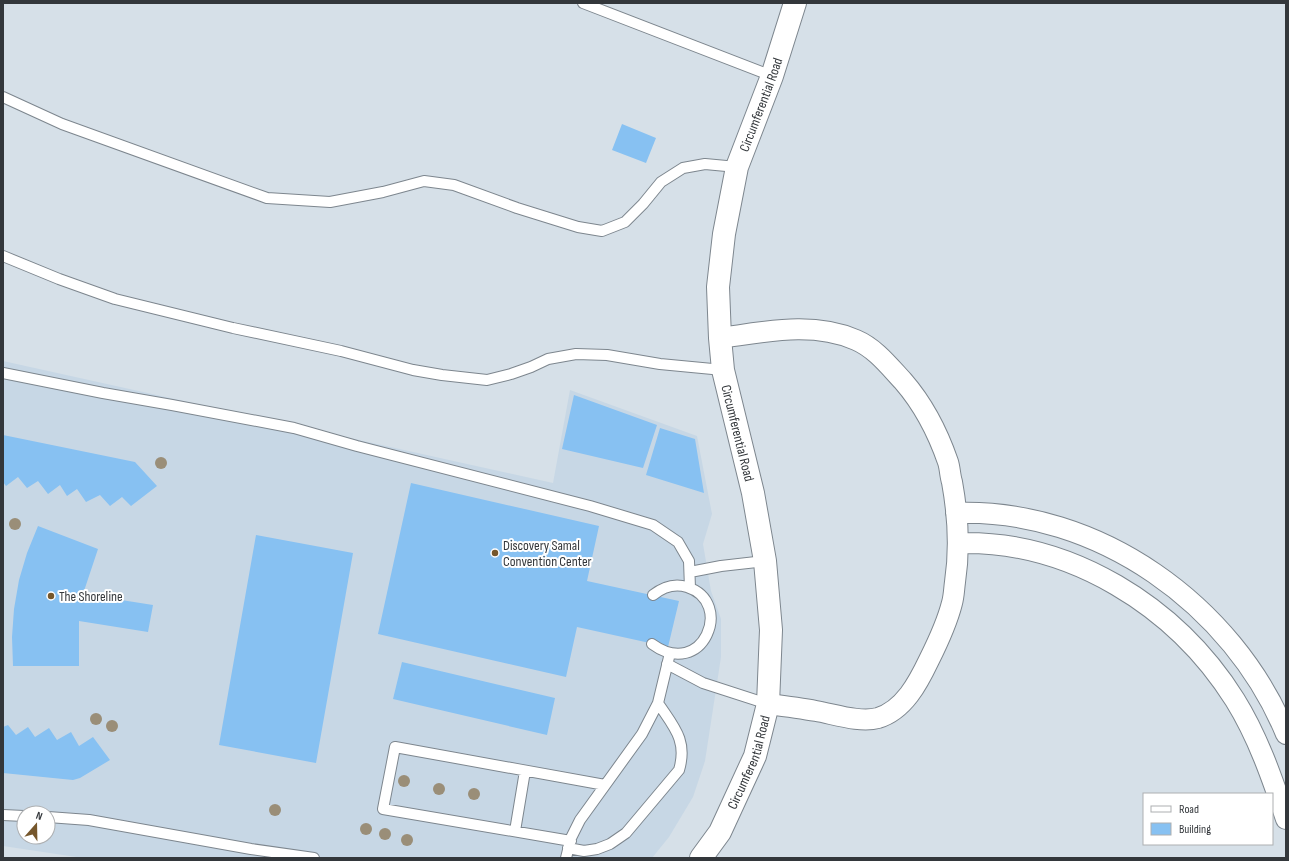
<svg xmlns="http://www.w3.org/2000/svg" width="1289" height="861" viewBox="0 0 1289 861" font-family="'Sofia Sans Condensed',sans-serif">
<rect width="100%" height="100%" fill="#d6e0e8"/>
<path fill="#c7d7e5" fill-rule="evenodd" d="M3 361 553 483 570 390 697 436 712 514 703 544 711 591 721 619V657L705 761 693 797 669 837 652 858H83L3 846ZM24 813H48V837H24Z"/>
<path fill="#87c1f2" d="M622 124 656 138 646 163 612 150Z
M574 395 657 425 643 468 562 449Z
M660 428 695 439 704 493 646 475Z
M3 435 135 462 157 486 131 506 122 497 110 506 100 495 86 502 77 489 67 496 60 485 48 494 38 481 27 488 18 477 6 486 3 482Z
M411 483 599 526 587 581 679 601 668 647 577 627 566 677 378 634Z
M38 526 98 549 83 594 153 605 148 632 79 621V666H13L12 637 14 609 19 580 27 553Z
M256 535 353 553 316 763 219 745Z
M402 662 555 698 547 735 393 699Z
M8 725 16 735 28 727 35 737 49 728 57 740 71 732 79 746 93 737 110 760 80 778 73 780 3 773V727Z"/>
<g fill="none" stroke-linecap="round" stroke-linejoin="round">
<defs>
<path id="lane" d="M583 3 772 76
M3 97 62 124 267 198 330 202 383 192 424 181 454 185 517 208 578 227 602 231 625 222 643 204 661 182 683 168 705 164 737 167
M3 256 59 279 115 299 233 328 341 351 413 370 442 375 487 380 511 374 531 367 548 359 576 354 607 355 660 364 723 370
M3 373 103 393 172 405 294 428 357 446 590 506 653 525 678 542 689 561 690 588
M690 572 721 566 765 561
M652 644C703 681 735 602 687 587 674 583 663 587 653 595
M667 664 703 683 768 704
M3 815 24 816
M48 817 89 820 251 849 314 858
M515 831 525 771
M571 841 383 809 395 747 605 785
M568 848 584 851 597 849 610 844 626 833 679 770C688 740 673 726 658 703
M566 858 571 838 580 820 642 734 658 703 670 653"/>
<path id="street" d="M720 338C765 332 812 321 856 340 875 348 889 366 903 381 923 404 938 433 948 462 950 468 950 476 952 482 958 515 960 549 955 582 954 589 954 596 952 603 947 623 938 642 929 660 918 683 904 710 878 718 860 723 834 714 816 711 800 708 784 706 768 704
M956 513C1098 508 1233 605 1286 734
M958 543C1070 540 1176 606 1235 700 1258 737 1272 778 1286 819"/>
<g id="secondary">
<path id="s1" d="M701 858 720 832 755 756 768 704 771 630 765 561 753 493 723 370 720 338 718 287 724 234 737 167 772 76 795 3"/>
</g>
</defs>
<use href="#lane" stroke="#7d868e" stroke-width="12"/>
<use href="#street" stroke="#7d868e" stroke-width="22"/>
<use href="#secondary" stroke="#7d868e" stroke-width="24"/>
<use href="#lane" stroke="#fff" stroke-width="10"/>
<use href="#street" stroke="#fff" stroke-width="20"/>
<use href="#secondary" stroke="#fff" stroke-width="22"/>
</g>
<g fill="#9a8e78">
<circle cx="161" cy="463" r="6"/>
<circle cx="15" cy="524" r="6"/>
<circle cx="96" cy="719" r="6"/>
<circle cx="112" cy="726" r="6"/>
<circle cx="404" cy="781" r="6"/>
<circle cx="439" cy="789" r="6"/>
<circle cx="474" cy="794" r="6"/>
<circle cx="275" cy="810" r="6"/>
<circle cx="366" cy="829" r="6"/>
<circle cx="385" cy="834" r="6"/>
<circle cx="407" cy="840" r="6"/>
</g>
<g fill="#76572c" stroke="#fff" stroke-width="1.5">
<circle cx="495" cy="553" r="4"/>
<circle cx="51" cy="596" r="4"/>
</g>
<g text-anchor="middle" stroke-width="4" stroke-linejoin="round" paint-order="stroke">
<g font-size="14" fill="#33373b" stroke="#fff">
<text dy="5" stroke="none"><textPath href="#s1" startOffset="780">Circumferential Road</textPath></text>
<text transform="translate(738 433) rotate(76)" y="5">Circumferential Road</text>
<text dy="5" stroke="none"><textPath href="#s1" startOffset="108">Circumferential Road</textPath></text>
</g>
<g font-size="14" fill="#33373b" stroke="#fff" text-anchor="start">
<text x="503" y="550">Discovery Samal<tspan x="503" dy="16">Convention Center</tspan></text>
<text x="59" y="601">The Shoreline</text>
</g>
</g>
<rect width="1289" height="861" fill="none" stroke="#33373b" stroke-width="8"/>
<rect x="1143" y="793" width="130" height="52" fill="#ffffff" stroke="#adafb1"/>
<rect x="1151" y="806" width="20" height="6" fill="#ffffff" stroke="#adafb1"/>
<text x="1179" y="813" font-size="12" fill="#33373b">Road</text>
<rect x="1151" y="823" width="20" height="12" fill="#87c1f2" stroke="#adafb1"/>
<text x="1179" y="833" font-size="12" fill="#33373b">Building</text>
<g transform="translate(36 825) rotate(20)"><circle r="19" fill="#ffffff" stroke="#adafb1"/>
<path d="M0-3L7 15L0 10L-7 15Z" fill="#76572c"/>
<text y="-6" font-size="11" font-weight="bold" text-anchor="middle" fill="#33373b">N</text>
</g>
</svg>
